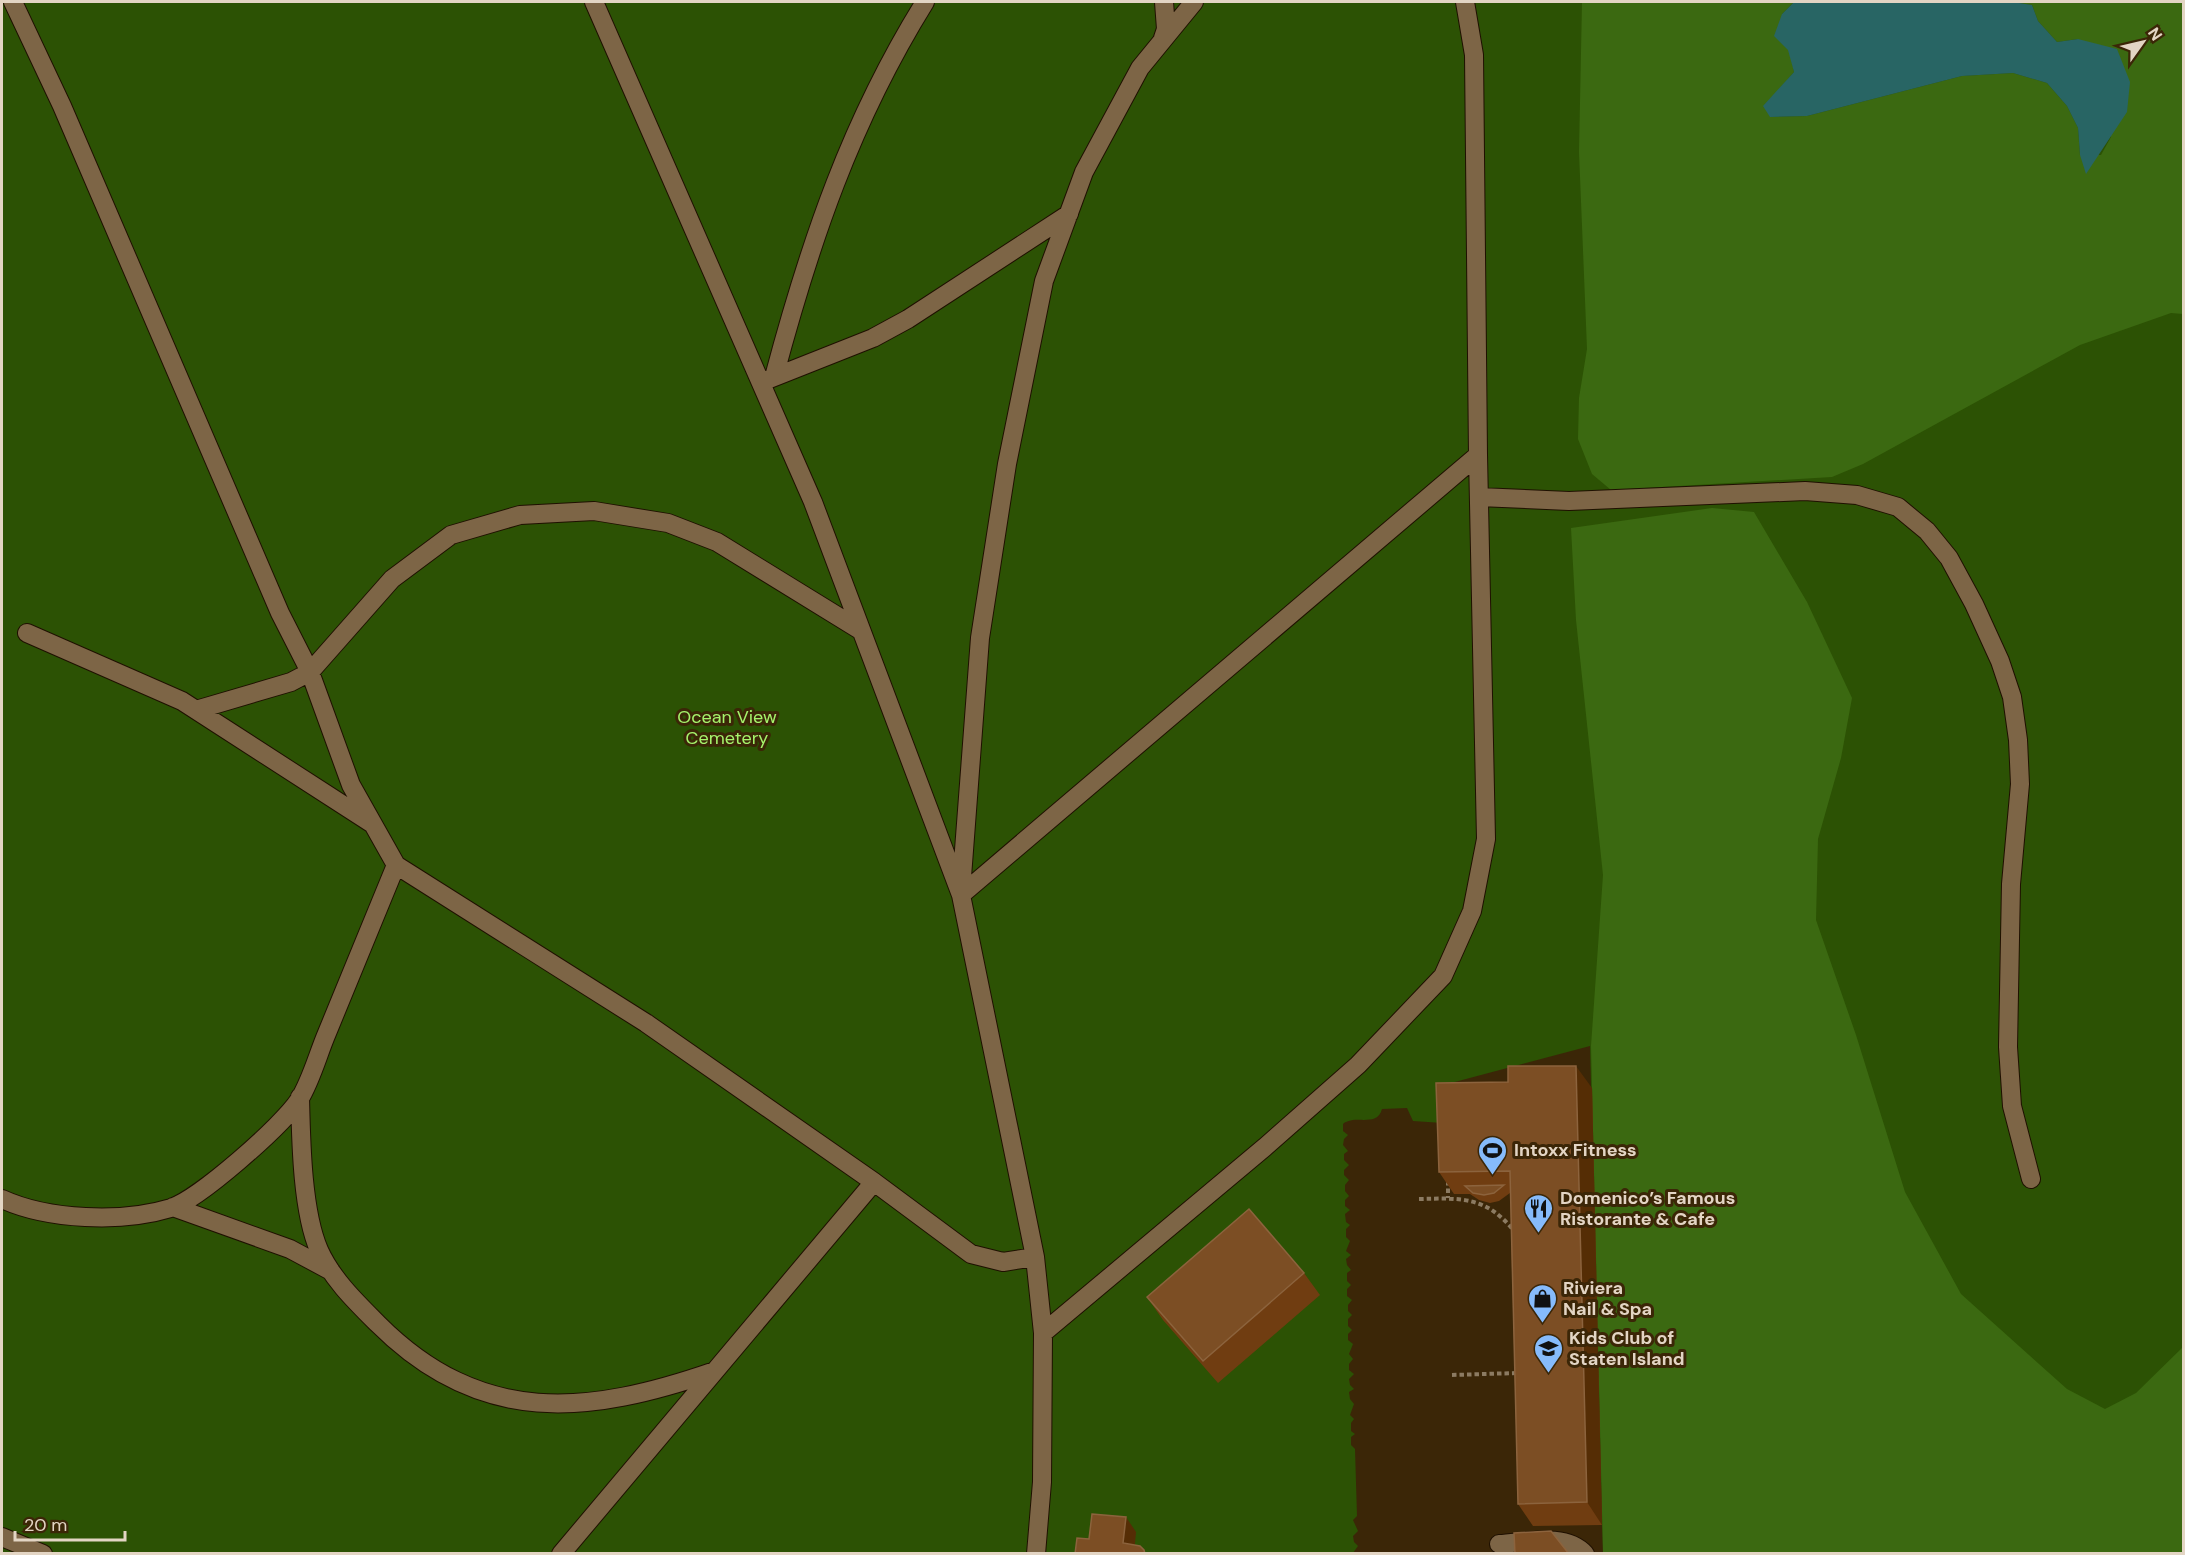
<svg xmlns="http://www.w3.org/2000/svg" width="2185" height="1555" viewBox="0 0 2185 1555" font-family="'DM Sans',sans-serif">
<rect width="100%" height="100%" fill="#3b2607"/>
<path fill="#2c5204" d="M2 2H2183V1553H1603L1590 1046 1451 1083 1452 1106 1443 1123 1413 1121 1407 1108 1382 1109C1377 1128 1355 1114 1343 1124V1131L1348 1135 1344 1139 1343 1145 1348 1151 1344 1154V1160L1349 1165 1344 1170V1175L1349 1180 1345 1185V1191L1349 1196 1345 1200V1206L1350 1210 1345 1214 1346 1222 1350 1225 1346 1229V1237L1350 1241 1346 1251 1351 1255 1346 1259 1347 1265 1351 1270 1347 1273V1281L1351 1285 1347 1289V1296L1352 1300 1348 1305V1311L1352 1315 1348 1319V1326L1352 1330 1348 1334V1340L1353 1344 1349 1354 1353 1359 1349 1364V1370L1354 1374 1349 1379 1350 1385 1354 1389 1349 1392 1350 1399 1354 1404 1350 1415 1354 1419 1351 1423V1431L1355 1434 1351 1437V1445L1355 1449 1357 1516 1353 1520 1358 1531 1353 1536 1354 1542 1358 1546 1353 1553 2 1554Z"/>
<path fill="#3b6911" d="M1582 2H1794L1782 14 1794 72 1781 87 1770 117 1807 116 1962 76 2013 73 2047 83 2067 106 2078 128 2080 155H2101L2111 137 2078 39 2057 42 2038 21 2032 5 2013 2H2183V314L2171 313 2080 345 1863 464 1832 477 1611 490 1592 474 1578 439 1579 398 1587 349 1579 152Z
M1712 508 1754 512 1807 602 1852 698 1841 758 1818 839 1816 920 1856 1035 1905 1192 1961 1294 2067 1389 2105 1409 2136 1393 2183 1347V1553H1603L1591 1046 1603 875 1576 620 1571 528Z"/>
<path fill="#286564" d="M1794 2H2013L2032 5 2038 21 2057 42 2078 39 2117 49 2130 82 2127 112 2086 174 2080 155 2078 128 2067 106 2047 83 2013 73 1962 76 1807 116 1770 117 1763 106 1794 72 1788 50 1774 36 1782 14Z"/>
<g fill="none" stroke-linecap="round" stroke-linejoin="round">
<defs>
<path id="lane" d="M13 2 62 106 280 613 310 672 351 785 396 865 646 1023 874 1182 971 1254 1003 1262 1035 1257
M594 2 813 502 961 895 1035 1257 1043 1333 1042 1482 1036 1554
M1163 38 1166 29 1164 2
M774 377C810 242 851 121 925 2
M767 380 873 338 908 319 1069 214
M1479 497 1569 501 1805 491 1857 495 1898 507 1927 531 1949 558 1974 604 2000 661 2012 697 2018 740 2020 784 2011 884 2008 1047 2012 1106 2031 1179
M27 633 182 701 371 823
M196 710 291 682 310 672 392 579 451 535 520 515 594 511 668 523 717 542 860 630
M961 890 980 638 1007 464 1044 281 1084 172 1140 68 1194 2
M961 895 1478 455
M300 1097C301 1140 302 1211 319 1250 332 1279 356 1302 378 1324 481 1427 588 1415 715 1371
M2 1199C48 1220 122 1223 171 1208 199 1199 282 1126 299 1100 311 1081 318 1054 327 1033 350 978 373 922 396 865
M173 1207 290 1249 331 1271
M1043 1333 1265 1147 1358 1065 1443 976 1472 911 1486 839 1478 455 1474 55 1465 2
M2 1537 43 1554
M1499 1544C1525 1543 1565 1532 1585 1554
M561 1554 874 1182"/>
</defs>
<use href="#lane" stroke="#1f1000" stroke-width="20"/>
<path stroke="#8c7b62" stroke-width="4" stroke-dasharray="4.5 3" stroke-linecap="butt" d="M1448 1181V1198
M1419 1199C1461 1198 1486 1196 1514 1231
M1452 1375 1517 1373"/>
<use href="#lane" stroke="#7d6546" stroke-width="18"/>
</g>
<path fill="#703d11" d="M1592 1088 1602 1525 1533 1526 1518 1504 1510 1193 1499 1201 1490 1203 1479 1200 1470 1194H1454L1439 1172Z
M1304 1273 1320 1295 1218 1383 1163 1320 1147 1297Z"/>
<path fill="#552d05" d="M1576 1066 1592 1088 1602 1525 1587 1502Z
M1126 1517 1136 1532 1134 1554 1123 1543Z"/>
<path fill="#7c4e24" stroke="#8c633d" stroke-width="1.5" d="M1508 1066H1576L1587 1502 1518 1504 1510 1171 1439 1172 1436 1083 1508 1082Z
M1504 1185 1494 1193 1484 1195 1473 1193 1465 1186Z
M1249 1209 1304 1273 1203 1361 1147 1297Z
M1092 1514 1126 1517 1123 1543 1140 1546 1144 1550 1145 1554H1075L1077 1538 1089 1539Z
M1551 1531 1569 1554H1515L1514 1533Z"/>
<defs>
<symbol id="stadium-pin" viewBox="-11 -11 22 30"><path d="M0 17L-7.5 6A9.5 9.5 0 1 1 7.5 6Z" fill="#86bbfb" stroke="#3b2607"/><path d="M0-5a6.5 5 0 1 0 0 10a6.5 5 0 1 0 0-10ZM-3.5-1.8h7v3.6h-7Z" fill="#111"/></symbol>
<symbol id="restaurant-pin" viewBox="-11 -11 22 30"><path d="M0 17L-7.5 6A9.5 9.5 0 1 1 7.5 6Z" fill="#86bbfb" stroke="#3b2607"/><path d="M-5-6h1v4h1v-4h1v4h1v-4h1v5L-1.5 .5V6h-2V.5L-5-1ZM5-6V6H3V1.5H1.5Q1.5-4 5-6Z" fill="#111"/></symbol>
<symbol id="shop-pin" viewBox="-11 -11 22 30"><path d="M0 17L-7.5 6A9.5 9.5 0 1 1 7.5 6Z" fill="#86bbfb" stroke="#3b2607"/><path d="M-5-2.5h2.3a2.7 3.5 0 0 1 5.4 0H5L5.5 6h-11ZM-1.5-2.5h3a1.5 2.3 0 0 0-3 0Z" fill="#111"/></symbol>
<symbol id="school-pin" viewBox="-11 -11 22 30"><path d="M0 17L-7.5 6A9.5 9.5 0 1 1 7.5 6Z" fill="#86bbfb" stroke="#3b2607"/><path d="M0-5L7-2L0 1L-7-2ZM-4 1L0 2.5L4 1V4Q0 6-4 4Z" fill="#111"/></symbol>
</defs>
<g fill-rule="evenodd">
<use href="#stadium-pin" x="1476" y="1134" width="33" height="45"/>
<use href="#restaurant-pin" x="1522" y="1192" width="33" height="45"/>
<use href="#shop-pin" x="1526" y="1282" width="33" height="45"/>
<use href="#school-pin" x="1532" y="1332" width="33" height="45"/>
</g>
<g text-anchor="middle" stroke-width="6" stroke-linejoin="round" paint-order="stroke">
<g font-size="18" fill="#a6f46c" stroke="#3b2607">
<text x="727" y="723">Ocean View<tspan x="727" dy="21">Cemetery</tspan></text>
</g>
<g font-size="18" font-weight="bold" fill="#e3d5c4" stroke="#3b2607" text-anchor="start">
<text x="1514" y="1156">Intoxx Fitness</text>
<text x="1560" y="1204">Domenico’s Famous<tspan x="1560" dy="21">Ristorante &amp; Cafe</tspan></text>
<text x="1563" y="1294">Riviera<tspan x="1563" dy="21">Nail &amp; Spa</tspan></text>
<text x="1569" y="1344">Kids Club of<tspan x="1569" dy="21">Staten Island</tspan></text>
</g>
</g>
<rect width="2185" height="1555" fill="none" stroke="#e3d5c4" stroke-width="6"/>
<g transform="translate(2143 42) rotate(56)" stroke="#3b2607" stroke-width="4.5" paint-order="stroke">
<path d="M0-4.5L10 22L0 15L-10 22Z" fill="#e3d5c4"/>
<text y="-9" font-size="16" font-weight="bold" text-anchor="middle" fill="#e3d5c4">N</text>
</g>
<path d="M15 1531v9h110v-9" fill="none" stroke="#e3d5c4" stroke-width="3"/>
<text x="24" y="1531" font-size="18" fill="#e3d5c4" stroke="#3b2607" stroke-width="4.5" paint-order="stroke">20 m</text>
</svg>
